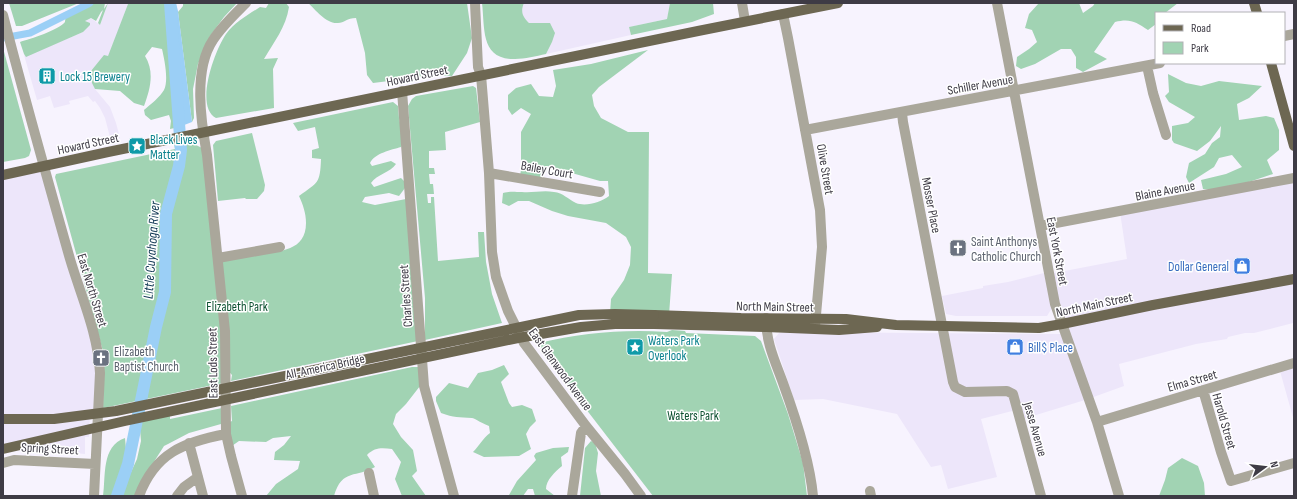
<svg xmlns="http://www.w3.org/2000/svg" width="1297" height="499" viewBox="0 0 1297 499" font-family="'Sofia Sans Condensed',sans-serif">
<rect width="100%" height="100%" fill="#f7f3fe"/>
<path fill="#ede6fa" d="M108 3 128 4 108 57 91 76 95 89 110 107 116 123 120 138 111 141 105 118 100 108 95 101 93 102 88 96 69 101 70 104 54 108 50 96 37 100 24 55 26 56 83 32 87 23 85 21 91 18 100 25Z
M524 3H670L667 19 629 27 631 35 546 54 552 42 543 24 529 23 523 17 521 9Z
M45 166 97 347 98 411H90L89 437H85V454L3 446V175Z
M1294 178V324L1293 323 1254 333H1245L1228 337 1227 339 1196 344 1119 364 1124 386 1088 399 1049 274 1127 259 1120 212Z
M1044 273 1052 308 1047 316H956L946 314 942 296 983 288V286L1008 282Z
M790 332 1061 334 1085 400 1023 419 1020 409 981 419 997 477 948 489 941 465 931 467 897 414 823 399 794 400 774 339 779 333Z
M1294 367V421L1280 371Z"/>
<path fill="#a1d3b3" d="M9 3H79L22 26H16Z
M86 3H105L104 9 108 3 100 25 98 23 103 10 101 12 96 21 91 18 85 21 90 23V25L83 32 26 57 24 54 20 42C30 39 59 30 65 22 65 21 66 15 67 13L75 8 81 7Z
M126 3H170L179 127 170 129 171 121 169 115 151 120 145 115 144 110C151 104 160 97 164 90 169 80 164 58 162 49L152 47 145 56C155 72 150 90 144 106L134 103 120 91 95 89 92 83 91 71 104 55 108 56 128 4Z
M183 3H237L224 17 210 36 198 64 193 89 194 118 192 122 178 12 183 6Z
M269 3H286L289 7C286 27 274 42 264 59L278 58 273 69 274 108 216 118C194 106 215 50 226 34 235 22 248 15 260 7L266 8Z
M308 3H467L472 38 467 53 452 76 437 75 373 83 367 75 365 53 356 18C347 18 344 23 338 23 326 24 316 10 308 3Z
M482 3H524C520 12 523 17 529 23H550L555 33 552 42 546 54C536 56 525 59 515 59 480 60 485 28 482 3Z
M670 3H713L714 14 692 22 631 35 629 27 667 19Z
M1039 3H1079L1083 13 1093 6 1095 3H1178L1165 13H1156V24L1148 30C1136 22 1130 18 1115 22L1094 52 1107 59 1083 72 1076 68V57L1071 49H1061L1035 64 1021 69 1016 66 1017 57 1029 49 1037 42 1032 30 1025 28 1029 14Z
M3 48 31 150 29 156 25 158 3 162Z
M648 50 599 87 592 95 594 106 601 118 628 132H649L648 273 672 274 669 315 610 314 611 299 624 280 630 265 631 247 626 237 606 223 568 216 552 211 529 201H518L509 206 502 203 503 193C512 191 514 192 522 192 533 193 543 190 554 192 563 193 568 199 576 203 586 207 601 202 609 196L608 181H600L547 166 541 179 520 176 521 170V132L531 114 521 108 512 115 508 109V95L516 88 531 84 539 96 553 97 556 86 553 70 591 64Z
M1168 74 1186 83 1201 86 1219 81 1262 86 1249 98 1237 104 1239 120 1266 116 1274 118 1279 130V150L1267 160 1273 174C1250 181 1228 192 1203 189L1201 180 1226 174 1242 167 1232 155 1219 158 1214 167 1189 183 1186 177 1189 163 1205 154 1212 143 1220 137 1221 126 1210 141 1197 151 1174 143 1172 140V126L1188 123 1195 117 1169 102 1165 96 1169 92Z
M473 86 476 88 480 122 445 132 446 150 429 151V168H434L435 174H429L430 184H433L434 194H427L428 203H431V197H434L438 261 479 257 478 232H484L486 262 492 294 502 323 425 340V298L408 106 412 99 416 96Z
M393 102 398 106 399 118 403 137 401 147C391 150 375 153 370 163L372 166 391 161 396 164C390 173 377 174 371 183L374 187 401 178 405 182V188L399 196 389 193 365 197 362 202 375 205 406 199 418 341 231 381 232 375 223 365V383L103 408 104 355 55 177 56 174 175 149 173 139 191 135 196 145 202 148 215 262C229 259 243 257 258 255 280 251 306 251 306 223 306 213 303 205 299 196 318 182 320 184 321 159L312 158V150L319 148 315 127 298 131 293 123Z
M252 133 265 185 264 191 257 199H246L245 198 218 201 213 145 216 141Z
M672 330 685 331 686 333 755 336 761 341 788 414 803 463 807 496H653L542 352 539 343C581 333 624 329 667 332Z
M504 365 509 374 501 382 509 403 512 407 522 405 532 409 536 421 530 427 526 434 531 449 519 456 484 457 473 452C479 446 483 438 490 433L489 426C485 425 474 418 472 418 459 417 454 418 441 413L436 401V397L449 383 468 388 478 373 492 370Z
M412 367H423L420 386 406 404 396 414 393 424 401 437 413 450 417 471 412 476 426 496H402L395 479 401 462 392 449C382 448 375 447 367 455L375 467C357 478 342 468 334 496H266L276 484 298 469 300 461 274 460 275 452 284 445 291 436 273 438 266 442 239 441 229 448 226 424 232 421 231 406Z
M222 408 221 424 189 433 168 444 164 446 150 468 139 496H120L137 459 141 441 139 418 170 412V419Z
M125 438 127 460 112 496H103C106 477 101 446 125 438Z
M591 441 595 443 598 453 596 471 601 496H580L585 448Z
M569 447 568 452 561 457 562 466C555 472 546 480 546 489L555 496H535L533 489H528L523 496H506L509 495 517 481 536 460 534 456 536 453 553 448Z
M1182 458 1198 466 1204 483 1205 496H1159L1165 480 1168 468Z"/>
<path fill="#9bcff6" d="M170 3H176L178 11 192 122 179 127Z"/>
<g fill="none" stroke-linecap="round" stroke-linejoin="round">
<path stroke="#9bcff6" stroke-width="7" d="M3 38 30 33 90 3"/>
<path stroke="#9bcff6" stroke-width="12" d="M117 496 128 464 156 327 165 292 166 214 179 166 181 150 170 3"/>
<path stroke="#aaa79b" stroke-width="10" d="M475 3 478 67 481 75 489 173 492 252 496 277 508 311 524 343 586 426 625 474 641 496
M742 3 745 21
M997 3 1055 304 1097 422 1119 496
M783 14 788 38 820 210 822 247 815 326
M3 15C24 96 47 178 70 259 81 296 98 333 100 373L94 496
M1284 36 1294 34
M1147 66 1153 93 1166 135
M402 91 424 386 454 496
M902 113 903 122 953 382 955 387 965 392 1007 391 1013 394 1041 496
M805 130 1160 63
M489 173 600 192
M1040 226 1294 178
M218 258 280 247
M766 318C766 343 775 361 783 383 795 416 810 462 813 496
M1203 390 1221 452 1231 481 1294 463
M1097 422 1294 363
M189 443 203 496
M3 463 14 460 95 464
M369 473 374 496
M870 491 871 496
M139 496C155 453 184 442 226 434
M177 496 184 487 198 477
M242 496 231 456 226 434 225 331 207 155C201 122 193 70 213 40 222 26 234 15 246 3
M572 496 581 433 586 426"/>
<path stroke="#6d6752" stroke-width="10" d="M1254 3 1257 13
M1271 63 1294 146
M3 175 108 152 698 31 838 3
M654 315 741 318 846 319 896 325 1039 328 1062 324 1153 305 1294 279
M654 324 766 327 839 330 877 327"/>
<path stroke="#6d6752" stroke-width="10" d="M3 419H54L116 411 579 315 615 314 654 315
M3 449 125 421 518 338 581 327 615 324H654"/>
</g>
<defs>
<symbol id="building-square" viewBox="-11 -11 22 22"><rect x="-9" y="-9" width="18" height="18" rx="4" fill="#0f9aa8" stroke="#fff"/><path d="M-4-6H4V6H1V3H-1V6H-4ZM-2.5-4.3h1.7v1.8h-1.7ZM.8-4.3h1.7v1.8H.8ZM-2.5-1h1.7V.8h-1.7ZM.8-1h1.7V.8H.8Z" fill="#fff"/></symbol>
<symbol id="sight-square" viewBox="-11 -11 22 22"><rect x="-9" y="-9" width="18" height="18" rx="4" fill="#0f9aa8" stroke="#fff"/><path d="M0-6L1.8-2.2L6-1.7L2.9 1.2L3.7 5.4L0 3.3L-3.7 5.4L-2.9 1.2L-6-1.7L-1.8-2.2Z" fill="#fff"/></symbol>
<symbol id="church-square" viewBox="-11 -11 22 22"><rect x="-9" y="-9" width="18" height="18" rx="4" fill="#6b7280" stroke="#fff"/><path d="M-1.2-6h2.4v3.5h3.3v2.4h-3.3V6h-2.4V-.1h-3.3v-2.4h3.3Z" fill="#fff"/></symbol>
<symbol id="shop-square" viewBox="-11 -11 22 22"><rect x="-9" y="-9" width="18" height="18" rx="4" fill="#3f7fe0" stroke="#fff"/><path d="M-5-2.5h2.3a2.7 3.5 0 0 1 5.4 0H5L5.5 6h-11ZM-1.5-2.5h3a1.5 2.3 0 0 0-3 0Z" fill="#fff"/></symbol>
</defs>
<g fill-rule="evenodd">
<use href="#building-square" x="37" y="66" width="20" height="20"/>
<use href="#sight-square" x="127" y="136" width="20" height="20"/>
<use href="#church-square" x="948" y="238" width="20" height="20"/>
<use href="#shop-square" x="1232" y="256" width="20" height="20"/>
<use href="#sight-square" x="625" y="337" width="20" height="20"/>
<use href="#shop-square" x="1005" y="337" width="20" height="20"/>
<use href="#church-square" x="91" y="348" width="20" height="20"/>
</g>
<g text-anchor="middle" stroke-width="3" stroke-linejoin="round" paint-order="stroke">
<g font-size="13" fill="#3e3b45" stroke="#fff">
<text transform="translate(417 75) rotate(-12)" y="5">Howard Street</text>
<text transform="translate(980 84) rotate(-10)" y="5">Schiller Avenue</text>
<text transform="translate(88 143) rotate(-12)" y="5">Howard Street</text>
<text transform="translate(547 169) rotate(10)" y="5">Bailey Court</text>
<text transform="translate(826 169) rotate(80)" y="5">Olive Street</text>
<text transform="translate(1165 190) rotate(-11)" y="5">Blaine Avenue</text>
<text transform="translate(932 205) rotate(79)" y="5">Mosser Place</text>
<text transform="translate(1058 251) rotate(79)" y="5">East York Street</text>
<text transform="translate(93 290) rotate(73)" y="5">East North Street</text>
<text transform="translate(405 296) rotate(-94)" y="5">Charles Street</text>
<text transform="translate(1094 304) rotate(-12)" y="5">North Main Street</text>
<text transform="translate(775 306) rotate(1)" y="5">North Main Street</text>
<text transform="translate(212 363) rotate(-91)" y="5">East Lods Street</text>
<text transform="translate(325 366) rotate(-12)" y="5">All-America Bridge</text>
<text transform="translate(561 369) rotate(54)" y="5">East Glenwood Avenue</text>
<text transform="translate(1192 380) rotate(-16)" y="5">Elma Street</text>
<text transform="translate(1225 421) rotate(74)" y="5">Harold Street</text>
<text transform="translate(1036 429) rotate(74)" y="5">Jesse Avenue</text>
<text transform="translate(50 448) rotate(3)" y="5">Spring Street</text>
</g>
<g font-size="13" fill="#0d838f" stroke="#fff" text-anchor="start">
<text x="60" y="81">Lock 15 Brewery</text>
<text x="150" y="144">Black Lives<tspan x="150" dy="15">Matter</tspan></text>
<text x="648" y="345">Waters Park<tspan x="648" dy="15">Overlook</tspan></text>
</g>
<g font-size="13" fill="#5b616d" stroke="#fff" text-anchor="start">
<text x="971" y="246">Saint Anthonys<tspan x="971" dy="15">Catholic Church</tspan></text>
<text x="114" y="356">Elizabeth<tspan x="114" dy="15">Baptist Church</tspan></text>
</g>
<g font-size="13" fill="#366cbe" stroke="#fff" text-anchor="end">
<text x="1229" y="271">Dollar General</text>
<text x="1028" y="352" text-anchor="start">Bill$ Place</text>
</g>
<g font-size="13" fill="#0c5030" stroke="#fff">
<text x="237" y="311">Elizabeth Park</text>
<text x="693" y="420">Waters Park</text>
</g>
<g font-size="14" font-style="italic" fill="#0f3752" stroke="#fff">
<text transform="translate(151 250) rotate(-86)" y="5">Little Cuyahoga River</text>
</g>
</g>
<rect width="1297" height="499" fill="none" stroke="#3e3b45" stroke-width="8"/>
<rect x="1155" y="12" width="130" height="52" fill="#ffffff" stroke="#b2b1b5"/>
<rect x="1163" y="25" width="20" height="6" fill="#6d6752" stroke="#b2b1b5"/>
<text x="1191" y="32" font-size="12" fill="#3e3b45">Road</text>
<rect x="1163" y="42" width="20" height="12" fill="#a1d3b3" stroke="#b2b1b5"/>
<text x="1191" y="52" font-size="12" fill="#3e3b45">Park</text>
<g transform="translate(1265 467) rotate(75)" stroke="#ffffff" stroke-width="3" paint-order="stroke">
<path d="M0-3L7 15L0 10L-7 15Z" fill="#3e3b45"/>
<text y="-6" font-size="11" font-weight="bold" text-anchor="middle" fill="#3e3b45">N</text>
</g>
</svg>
